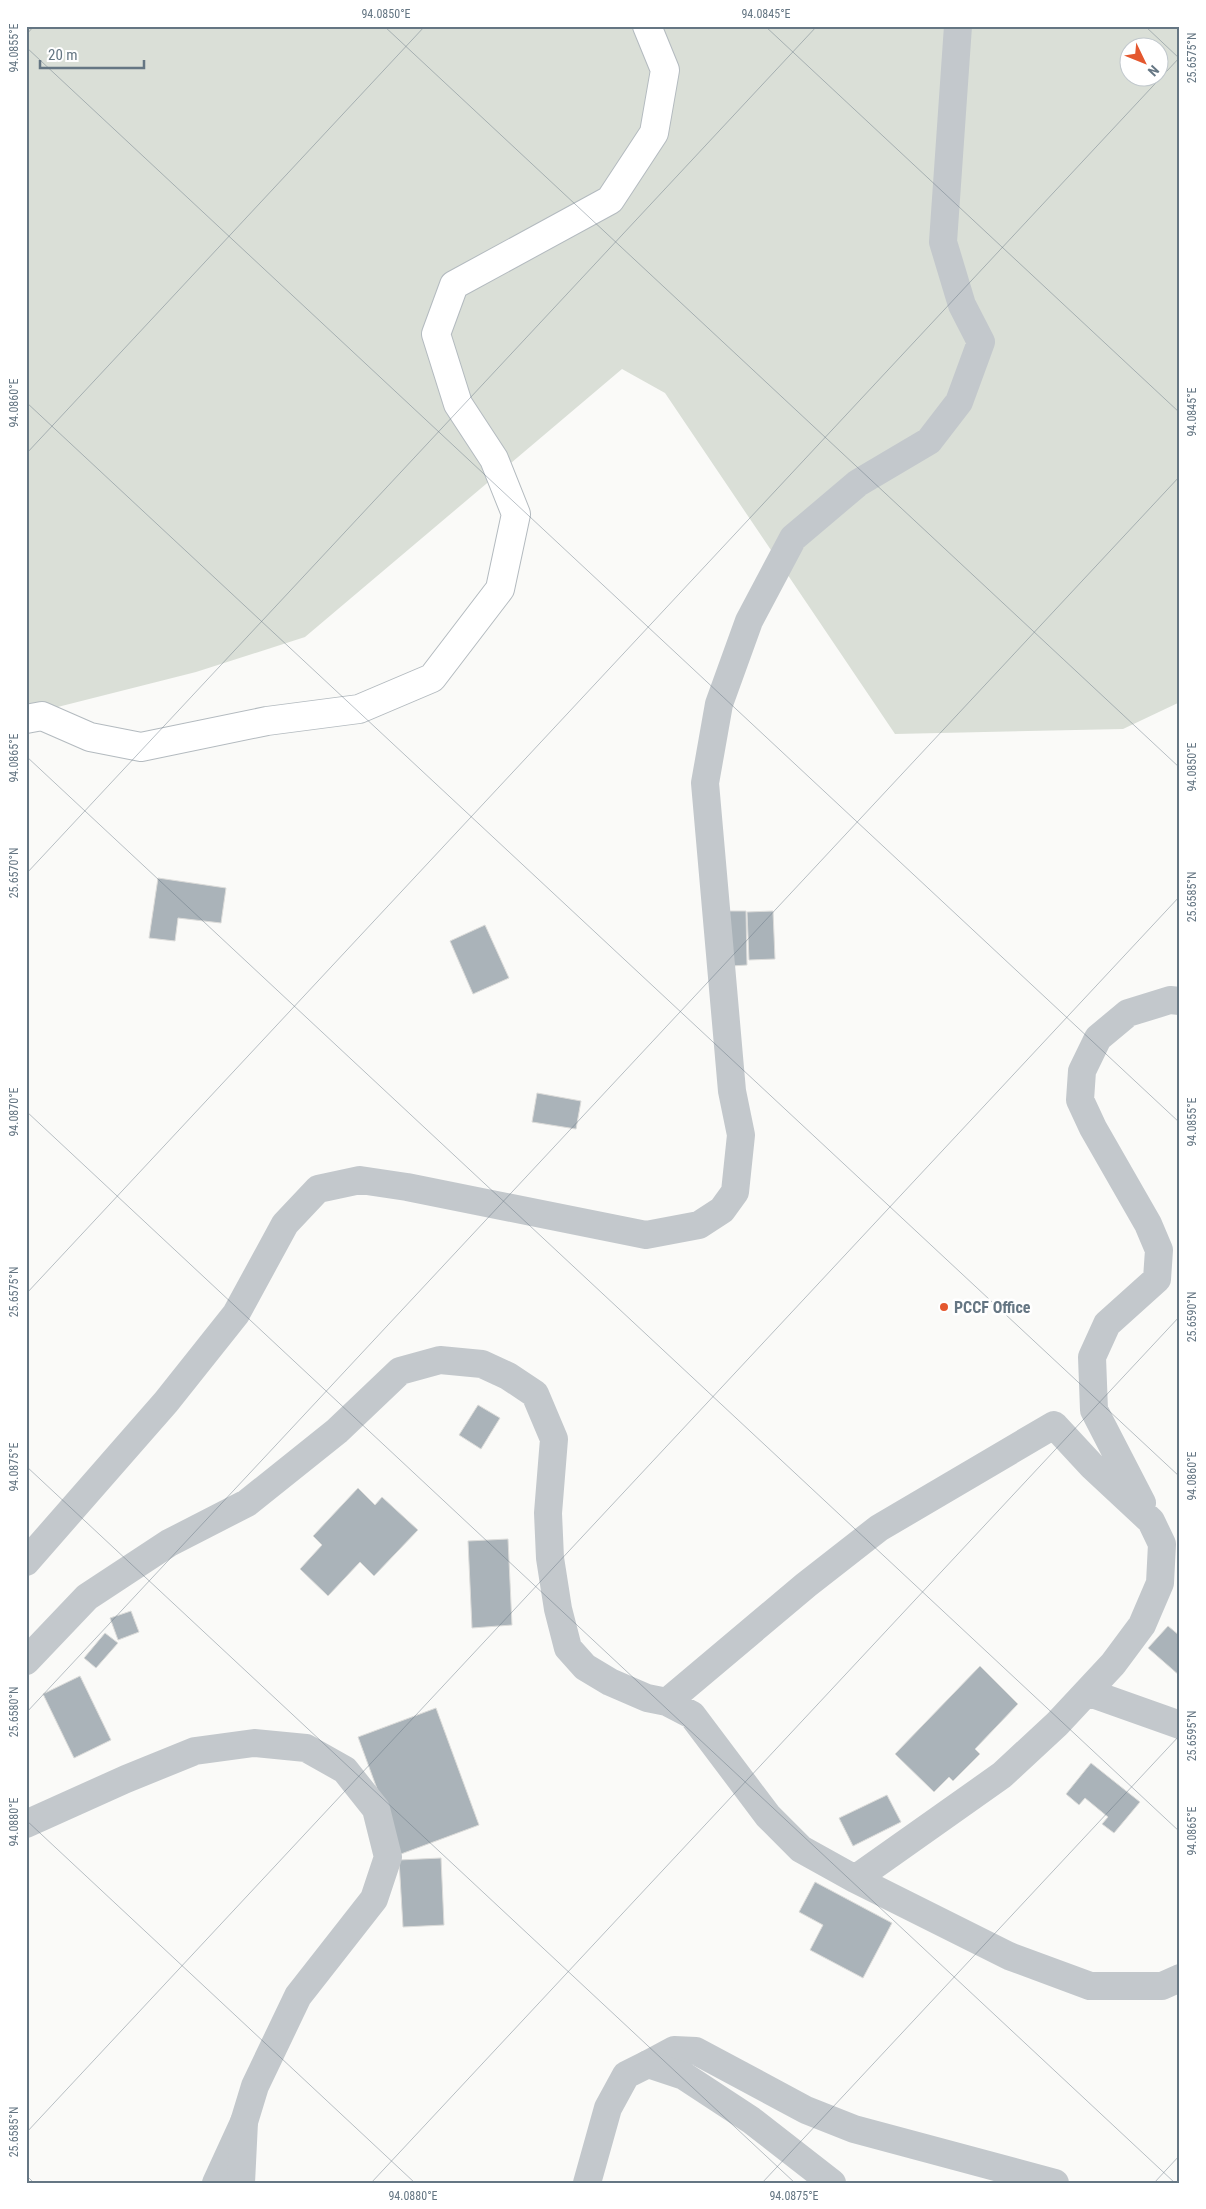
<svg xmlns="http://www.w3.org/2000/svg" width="1206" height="2209" viewBox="0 0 1206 2209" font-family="'Roboto Condensed',sans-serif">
<rect width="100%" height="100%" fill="#fafaf8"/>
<path fill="#dadfd7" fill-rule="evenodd" d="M26 26H1180V702L1123 729 895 734 665 393 622 369 305 637 196 672 26 715ZM1128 48H1158V78H1128Z"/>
<path fill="#aab3b9" stroke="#dcdcda" d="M158 878 226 888 221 923 178 918 175 941 149 938Z
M729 911H746L747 965 731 966Z
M773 911 775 959 749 960 747 912Z
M485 925 509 978 473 994 450 941Z
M537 1093 581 1101 576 1129 532 1122Z
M478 1405 500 1418 481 1449 459 1435Z
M358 1488 375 1505 382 1497 418 1530 374 1576 360 1562 328 1596 300 1569 322 1545 313 1536Z
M508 1539 512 1625 472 1628 468 1541Z
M131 1611 139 1632 118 1640 110 1618Z
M1168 1626 1180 1636V1676L1148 1648Z
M105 1633 118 1643 96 1668 84 1658Z
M980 1666 1018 1704 975 1749 980 1754 953 1781 949 1777 934 1792 895 1754Z
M80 1676 111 1740 74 1758 43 1694Z
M436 1708 479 1825 401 1854 358 1737Z
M1091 1763 1140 1802 1114 1833 1102 1824 1108 1817 1085 1798 1079 1805 1066 1794Z
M887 1795 901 1822 853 1846 839 1818Z
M441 1858 444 1925 403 1927 399 1860Z
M815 1882 892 1923 863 1978 810 1950 823 1925 799 1912Z"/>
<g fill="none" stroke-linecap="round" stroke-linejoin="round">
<defs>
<path id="secondary" d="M26 719 42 716 90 737 141 747 267 721 359 709 432 678 500 589 516 514 494 459 458 404 436 334 454 285 610 200 654 133 665 70 647 26"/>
</defs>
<use href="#secondary" stroke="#b3babf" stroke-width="30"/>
<path stroke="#c3c8cc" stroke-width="28" d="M1142 1503 1094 1410 1092 1357 1107 1324 1157 1279 1159 1250 1148 1224 1093 1128 1080 1100 1082 1071 1098 1038 1128 1013 1170 1000 1180 1001
M26 1562 166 1402 236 1314 285 1224 318 1189 360 1180 407 1187 646 1235 699 1225 722 1210 735 1192 741 1135 732 1091 705 783 719 704 749 621 793 538 858 483 929 441 959 402 981 342 962 305 943 242 958 26
M26 1661 87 1597 169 1543 247 1503 337 1431 400 1371 440 1360 482 1364 508 1376 535 1394 554 1439 548 1513 550 1558 558 1609 568 1648 585 1667 610 1682 647 1698 667 1702 692 1715 768 1816 801 1849 855 1879 1009 1956 1090 1986H1162L1180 1978
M1087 1692 1180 1725
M667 1702 806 1585 879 1528 1054 1425 1092 1466 1151 1521 1162 1544 1160 1583 1142 1625 1113 1664 1057 1724 1002 1775 855 1879
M648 2064 674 2050 696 2051 806 2110 854 2129 1055 2183
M216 2183 244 2122"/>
<path stroke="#c3c8cc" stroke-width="28" d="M26 1824 126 1779 195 1751 254 1743 306 1748 345 1770 376 1809 388 1857 374 1899 298 1996 255 2086 244 2122 241 2183
M587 2183 608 2108 626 2075 648 2064 684 2076 751 2120 832 2183"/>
<use href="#secondary" stroke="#fff" stroke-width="28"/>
</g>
<path fill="none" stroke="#657683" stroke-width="1" stroke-opacity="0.45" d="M384 26 1180 768M765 26 1180 413M1145 26 1180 59M26 35 34 26M26 47 1180 1123M26 402 1180 1477M26 454 425 26M26 756 1180 1832M26 874 817 26M26 1111 1175 2183M26 1294 1180 57M26 1466 795 2183M26 1713 1180 476M26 1820 415 2183M26 2133 1180 896M26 2175 34 2183M371 2183 1180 1316M762 2183 1180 1735M1154 2183 1180 2155"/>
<circle fill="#e4572e" stroke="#fff" stroke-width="2" cx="944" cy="1307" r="5"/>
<g text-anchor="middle" stroke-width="5" stroke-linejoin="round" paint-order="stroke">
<g font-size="16" font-weight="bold" fill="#657683" stroke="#fff" text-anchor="start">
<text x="954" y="1313">PCCF Office</text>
</g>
</g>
<rect width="1206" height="2209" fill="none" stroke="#ffffff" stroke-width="55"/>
<g transform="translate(1144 62) rotate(133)"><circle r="24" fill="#ffffff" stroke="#c1c8cd"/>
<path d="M0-4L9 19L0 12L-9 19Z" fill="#e4572e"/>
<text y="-8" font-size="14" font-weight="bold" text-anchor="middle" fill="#657683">N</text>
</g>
<path d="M40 60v8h104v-8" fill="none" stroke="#657683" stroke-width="2.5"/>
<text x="48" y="60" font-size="15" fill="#657683" stroke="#ffffff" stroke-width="4" paint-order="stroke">20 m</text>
<rect x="28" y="28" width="1150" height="2154" fill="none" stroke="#657683" stroke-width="2"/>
<g font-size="12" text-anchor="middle" fill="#657683">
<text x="386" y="18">94.0850°E</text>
<text x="766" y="18">94.0845°E</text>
<text transform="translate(14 48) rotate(-90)" y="4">94.0855°E</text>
<text transform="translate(1192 58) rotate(-90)" y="4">25.6575°N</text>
<text transform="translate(14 403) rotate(-90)" y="4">94.0860°E</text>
<text transform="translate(1192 412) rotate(-90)" y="4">94.0845°E</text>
<text transform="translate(14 758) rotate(-90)" y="4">94.0865°E</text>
<text transform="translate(1192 767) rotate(-90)" y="4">94.0850°E</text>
<text transform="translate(14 873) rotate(-90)" y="4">25.6570°N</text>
<text transform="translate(1192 897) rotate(-90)" y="4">25.6585°N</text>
<text transform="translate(14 1112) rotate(-90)" y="4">94.0870°E</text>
<text transform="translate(1192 1122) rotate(-90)" y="4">94.0855°E</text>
<text transform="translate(14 1292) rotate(-90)" y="4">25.6575°N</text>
<text transform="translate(1192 1317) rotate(-90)" y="4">25.6590°N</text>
<text transform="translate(14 1467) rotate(-90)" y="4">94.0875°E</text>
<text transform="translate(1192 1476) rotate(-90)" y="4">94.0860°E</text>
<text transform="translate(14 1712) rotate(-90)" y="4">25.6580°N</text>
<text transform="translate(1192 1736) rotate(-90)" y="4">25.6595°N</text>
<text transform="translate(14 1822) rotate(-90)" y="4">94.0880°E</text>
<text transform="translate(1192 1831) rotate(-90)" y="4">94.0865°E</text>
<text transform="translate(14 2132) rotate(-90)" y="4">25.6585°N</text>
<text x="413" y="2200">94.0880°E</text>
<text x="794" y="2200">94.0875°E</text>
</g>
</svg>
